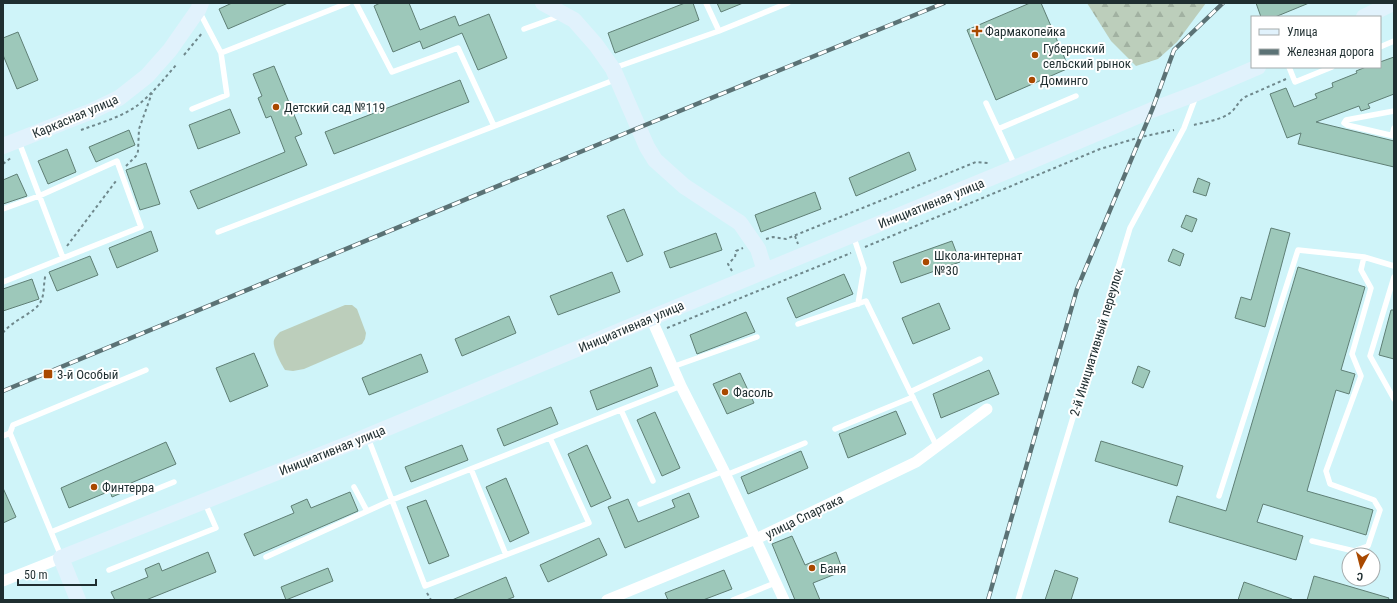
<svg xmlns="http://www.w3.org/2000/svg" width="1397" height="603" viewBox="0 0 1397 603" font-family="'Roboto Condensed',sans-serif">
<defs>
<pattern id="forest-firs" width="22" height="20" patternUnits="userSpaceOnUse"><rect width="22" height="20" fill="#bccebb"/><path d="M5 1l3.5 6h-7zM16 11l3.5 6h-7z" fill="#a1b1a1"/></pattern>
</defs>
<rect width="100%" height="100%" fill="#cff4f9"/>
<path fill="#bccebb" d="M345 305H352L357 309 366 333 365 339 362 344 304 369 293 371 285 370C281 364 272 347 274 340 275 337 278 334 280 332Z"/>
<path fill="url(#forest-firs)" d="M1087 3H1206L1177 42 1158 59 1136 66 1111 41Z"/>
<path fill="#9dc8ba" stroke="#5f7f75" d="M232 3H288L228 29 219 9Z
M380 3H409L420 30 455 16 459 26 489 14 507 58 478 70 462 33 423 49 420 41 393 52 374 6Z
M685 3H693L699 20 615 53 608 33Z
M717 3H743L721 12Z
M1030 3H1041L1069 68 996 100 967 30Z
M1256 3H1309L1275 17H1261Z
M18 32 38 80 17 89 3 55V38Z
M1394 57V94L1368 104 1370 108 1361 111 1359 106 1316 122 1394 141V167L1298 144 1301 133 1287 138 1270 94 1286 88 1294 107 1317 98 1315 94 1333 87 1332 83 1357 73 1356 71 1366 67H1380V62Z
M274 66 302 134 295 137 307 165 198 209 190 191 285 152 271 116 266 118 258 98 262 96 253 74Z
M460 80 469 102 334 154 325 132Z
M230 109 240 133 198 149 189 125Z
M129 130 135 145 96 162 89 147Z
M67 149 76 172 48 184 38 161Z
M909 152 916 170 856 196 849 178Z
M146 163 160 204 140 210 126 170Z
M17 174 27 196 3 204V180Z
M1198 178 1210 183 1206 196 1193 192Z
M815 192 821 209 761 232 755 215Z
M624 209 643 255 627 262 607 216Z
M1186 215 1197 219 1192 232 1181 227Z
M1271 228 1290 233 1265 327 1235 318 1241 297 1251 300Z
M151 231 158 251 117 268 109 248Z
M716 233 722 250 670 268 664 252Z
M952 241 960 262 901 283 893 262Z
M1173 249 1184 254 1180 266 1168 261Z
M90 256 98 275 57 291 49 272Z
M1298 267 1365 287 1341 370 1355 374 1349 394 1336 390 1307 491 1373 510 1366 535 1263 504 1257 522 1303 536 1296 560 1169 522 1177 496 1226 511Z
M612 272 620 292 558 315 550 296Z
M844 274 853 294 796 318 787 298Z
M32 279 39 299 3 311V289Z
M939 303 950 329 913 344 902 318Z
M1391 310H1394V359L1379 355Z
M746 312 755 332 697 354 690 335Z
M509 316 516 333 462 356 455 339Z
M254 353 268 386 230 402 216 368Z
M421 354 428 372 369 395 362 378Z
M1138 366 1150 371 1143 388 1132 383Z
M651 367 658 386 597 410 590 391Z
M989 370 999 394 941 418 933 394Z
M740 373 754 403 727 414 713 384Z
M551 407 558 424 504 446 497 429Z
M896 411 906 434 848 458 839 434Z
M655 412 680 468 662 476 637 420Z
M1101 441 1183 466 1177 486 1095 461Z
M166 442 176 464 131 483 133 488 112 497 110 491 69 508 61 488Z
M462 445 468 460 411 482 405 467Z
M587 445 611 498 591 507 568 454Z
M801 451 808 468 748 494 741 477Z
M506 478 529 533 510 542 486 487Z
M3 488 16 517 3 523Z
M350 492 358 511 254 556 244 534 294 513 291 506 307 499 311 508Z
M689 493 699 517 625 548 608 507 628 499 638 522 675 507 672 500Z
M426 500 449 556 429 564 407 507Z
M792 536 805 565 836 552 843 571 813 583 820 600H795L772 544Z
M599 538 607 555 548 582 540 565Z
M208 552 216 572 146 600H115L111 592 148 577 145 569 159 563 162 571Z
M328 568 333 581 286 600 281 587Z
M724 570 732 589 703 600H668L665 593Z
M1055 570 1078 578 1071 600H1045Z
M1314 576 1389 598 1388 600H1307Z
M506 577 514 597 506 600H452Z
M1244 582 1292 599 1291 600H1238Z"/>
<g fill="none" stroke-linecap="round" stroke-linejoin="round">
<path stroke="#6f888c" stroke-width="2" stroke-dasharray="3 3" stroke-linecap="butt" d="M184 55 203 32
M1194 125C1205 122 1221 120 1230 113 1236 109 1238 101 1245 97L1286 79
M81 130C100 123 122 117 138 105 152 94 164 79 176 65
M3 164 12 157
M126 166 137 155 138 151 139 129 152 93
M795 236 798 244
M766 239 773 237 786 239 976 162 989 163
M67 246 116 181
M865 247 1100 149 1141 137 1174 130
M732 271 728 264 735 257 736 251 743 248
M667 328 851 253
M3 333C12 320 36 313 41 301 45 293 43 282 46 274
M427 593 431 600"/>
<path stroke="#fff" stroke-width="5.5" d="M356 3 392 72 458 48 494 126
M706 3 719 31
M199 11 221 53 348 3
M524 29 560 16
M1380 47 1394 41
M1289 67 1295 82 1332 67
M614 68 719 31 788 3
M986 103 998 129
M192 109 227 95 221 53
M1394 111 1346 120 1344 123 1347 125 1394 136
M1392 135 1394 128
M19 142 63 258
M1015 166 998 129 1076 96
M3 209 39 196 117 161 141 227 3 282
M218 232 617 79
M853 235 864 268 858 304
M1394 277 1370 356 1394 399
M798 324 866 301 937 447
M672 367 757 337
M910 392 980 359
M621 410 653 481
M835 429 913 397
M10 433 13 425 146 370
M3 436 10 433 61 556
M368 438 425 586 589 523 550 438
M471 469 506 555
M726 475 805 443
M354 487 367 511
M1219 496 1298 250 1364 257 1394 266
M640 504 724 471
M51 532 174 482
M1312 541 1354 551 1368 546 1380 510 1374 500 1330 484 1326 471 1361 376 1352 354 1371 288 1361 270 1364 257
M266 557 392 500 681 386
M109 570 216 528 205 503
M733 600 775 583
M1018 600 1130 228 1184 128 1196 96"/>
<path stroke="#fff" stroke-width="11" d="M651 318 681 386 724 471 784 600
M3 581 61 558
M607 600 756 539 916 462 987 409"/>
<path stroke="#e1f2fc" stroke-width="16" d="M543 3 574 20 596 45 613 69 647 147 655 160 684 186 740 223 758 249 765 271
M1364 17 1393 3
M3 146 92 111 119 98 147 76 170 50 198 10 201 3
M78 600 61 558 351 443 651 318 1024 164 1152 110 1197 93 1258 67"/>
<defs>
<path id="rail" d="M3 391 638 128 944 3
M988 600 1077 289 1152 110 1174 50 1223 3"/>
</defs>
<use href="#rail" stroke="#5b7275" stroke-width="4.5"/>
<use href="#rail" stroke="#fff" stroke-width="3" stroke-dasharray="9" stroke-linecap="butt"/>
</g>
<g fill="#a94900" stroke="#fff" stroke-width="1.5">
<path d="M975 25h4v4h4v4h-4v4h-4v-4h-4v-4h4z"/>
<circle cx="1035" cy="55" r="4"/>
<circle cx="1032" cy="80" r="4"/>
<circle cx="276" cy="107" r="4"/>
<circle cx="926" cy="262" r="4"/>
<rect x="43" y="369" width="10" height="10" rx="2"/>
<circle cx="725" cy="392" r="4"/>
<circle cx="94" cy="487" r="4"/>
<circle cx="812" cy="568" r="4"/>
</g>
<g text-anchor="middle" stroke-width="4" stroke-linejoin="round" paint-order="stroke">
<g font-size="13" fill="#1f2e30" stroke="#fff" text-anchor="start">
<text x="985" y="36">Фармакопейка</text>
<text x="1043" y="53">Губернский<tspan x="1043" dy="15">сельский рынок</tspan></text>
<text x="1040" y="85">Доминго</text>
<text x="284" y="112">Детский сад №119</text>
<text x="934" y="260">Школа-интернат<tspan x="934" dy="15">№30</tspan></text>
<text x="57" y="379">3-й Особый</text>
<text x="733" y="397">Фасоль</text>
<text x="102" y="492">Финтерра</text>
<text x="820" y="573">Баня</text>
</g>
<g font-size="13" fill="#1f2e30" stroke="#fff">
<text transform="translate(75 116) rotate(-23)" y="5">Каркасная улица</text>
<text transform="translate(931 203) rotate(-22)" y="5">Инициативная улица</text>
<text transform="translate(631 326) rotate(-23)" y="5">Инициативная улица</text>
<text transform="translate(1096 342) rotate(-73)" y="5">2-й Инициативный переулок</text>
<text transform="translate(332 450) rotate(-22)" y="5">Инициативная улица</text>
<text transform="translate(804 516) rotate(-26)" y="5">улица Спартака</text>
</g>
</g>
<rect width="1397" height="603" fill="none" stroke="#1f2e30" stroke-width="8"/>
<rect x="1251" y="16" width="130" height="52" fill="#ffffff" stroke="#a5abac"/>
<rect x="1259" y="29" width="20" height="6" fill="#e1f2fc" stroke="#a5abac"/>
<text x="1287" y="36" font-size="12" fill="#1f2e30">Улица</text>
<rect x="1259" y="49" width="20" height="6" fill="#5b7275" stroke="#a5abac"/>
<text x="1287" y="56" font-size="12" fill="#1f2e30">Железная дорога</text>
<g transform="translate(1361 567) rotate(187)"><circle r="19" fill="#ffffff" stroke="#a5abac"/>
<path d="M0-3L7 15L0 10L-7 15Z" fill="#a94900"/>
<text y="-6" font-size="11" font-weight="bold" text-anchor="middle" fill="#1f2e30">С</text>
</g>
<path d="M18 579v6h78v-6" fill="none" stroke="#1f2e30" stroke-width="2"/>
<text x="24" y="579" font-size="12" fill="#1f2e30" stroke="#ffffff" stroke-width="3" paint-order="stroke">50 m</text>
</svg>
